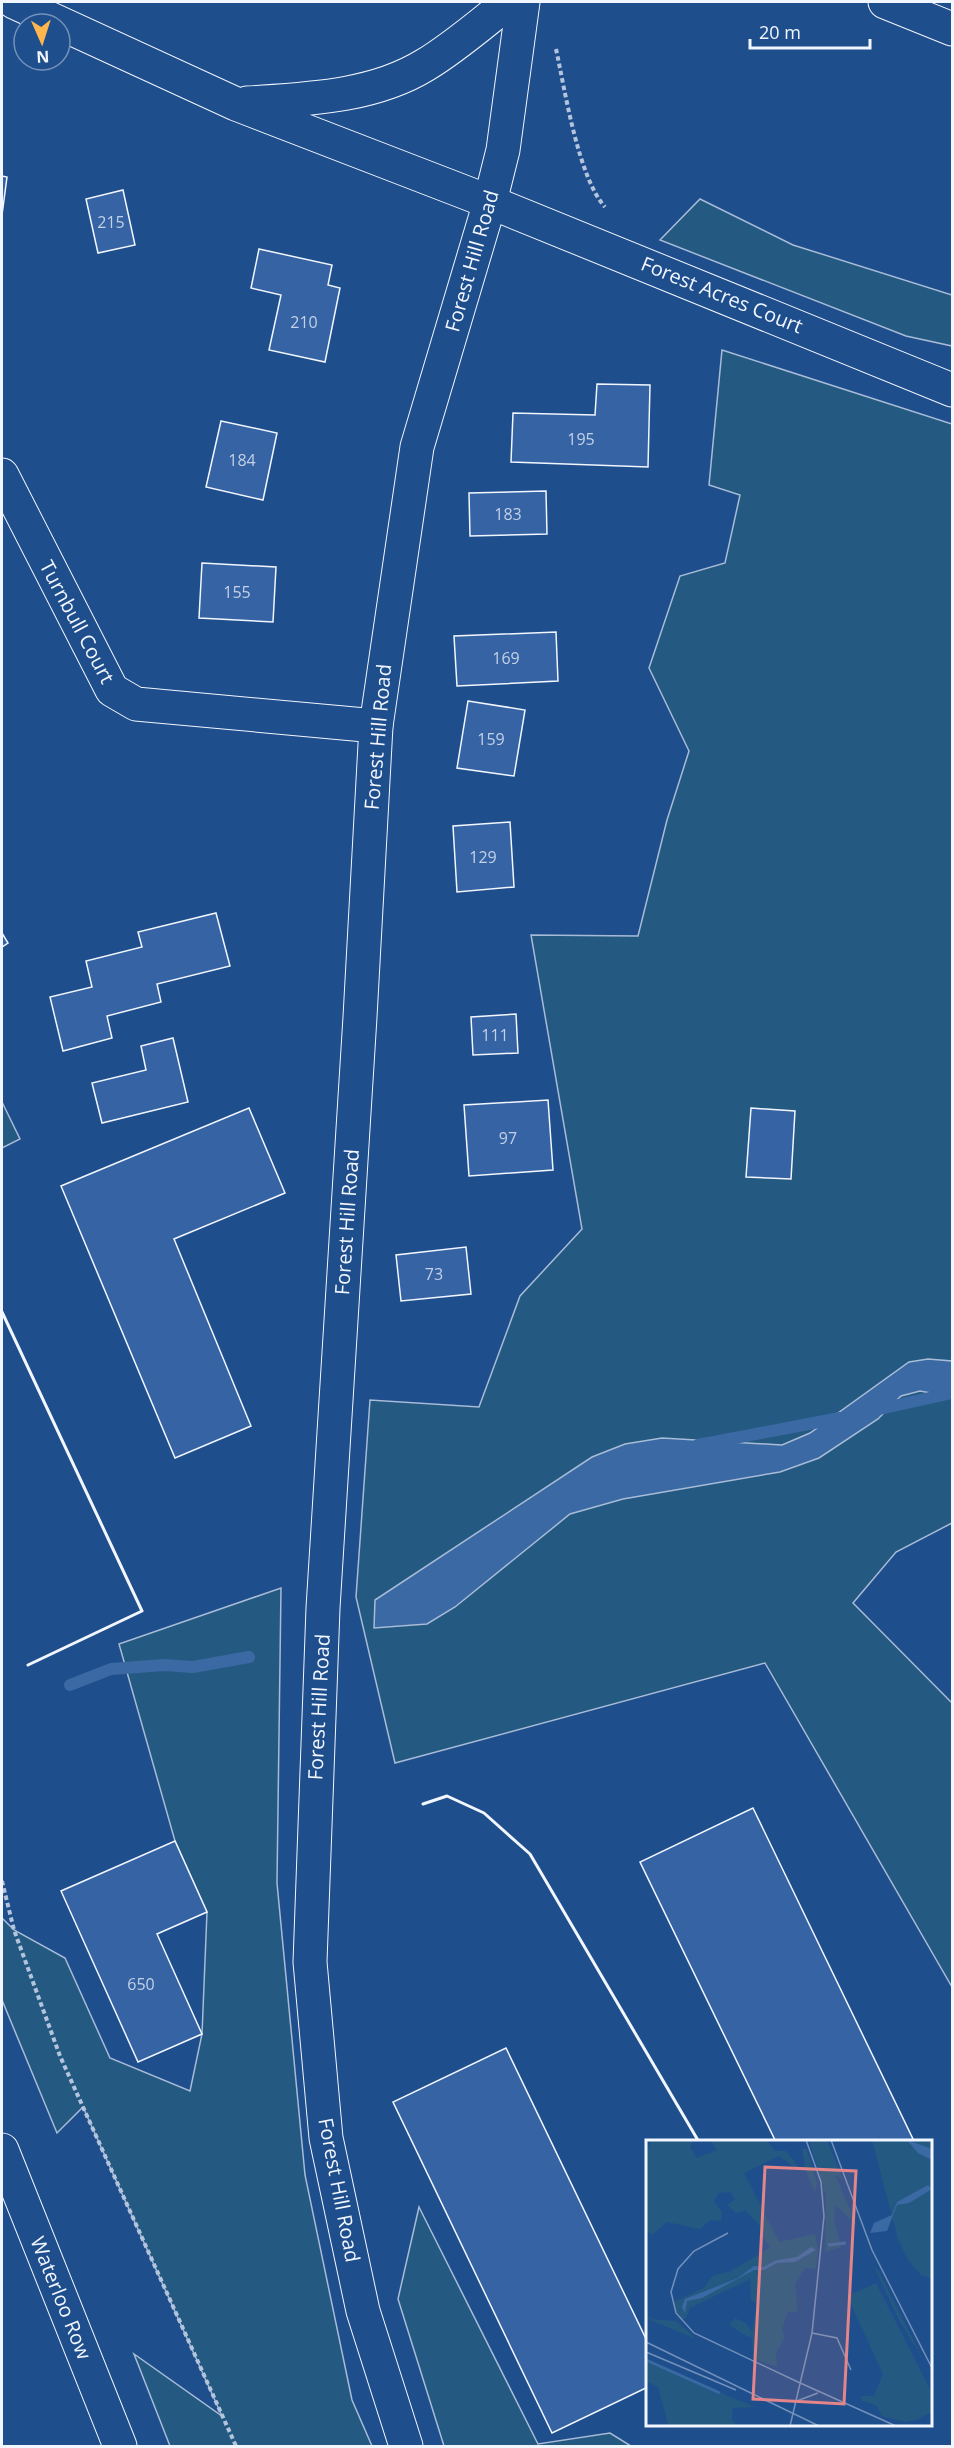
<svg xmlns="http://www.w3.org/2000/svg" width="954" height="2448" viewBox="0 0 954 2448" font-family="'Open Sans',sans-serif">
<rect width="100%" height="100%" fill="#1f4e8c"/>
<path fill="#245a82" stroke="#a8bbd7" stroke-width="1.5" d="M700 199 793 245 952 295V346L906 336 660 240Z
M722 350 952 424V1523L896 1552 853 1603 952 1703V1987L765 1663 395 1763 356 1597 370 1400 479 1407 520 1296 582 1229 531 935 638 936 667 820 689 751 649 668 680 576 725 563 740 495 709 485Z
M2 1102 20 1139 2 1148Z
M281 1588 277 1883 305 2175 352 2400 372 2446H170L134 2354 222 2416 83 2107 57 2133 2 2000V1918L14 1930 65 1958 110 2058 190 2091 202 2034 207 1912 175 1841 119 1644Z
M419 2207 538 2444 610 2433 631 2446H444L398 2299Z"/>
<path fill="#3b69a3" stroke="#a8bbd7" stroke-width="1.5" d="M928 1359 952 1361V1397L920 1391 901 1396 878 1419 819 1458 780 1472 623 1499 570 1514 455 1607 427 1624 374 1628 375 1600 592 1457 625 1444 662 1438 782 1445 810 1433 909 1362Z"/>
<g fill="none" stroke-linecap="round" stroke-linejoin="round">
<path stroke="#3b69a3" stroke-width="12" d="M875 1410 952 1393
M698 1445 840 1418
M70 1685 111 1669 164 1665 193 1667 249 1657"/>
</g>
<path fill="#3563a3" stroke="#f2f6ff" stroke-width="1.5" d="M2 176 7 177 2 215Z
M123 190 135 245 98 253 86 199Z
M259 249 332 265 328 285 340 288 325 362 269 350 281 295 251 288Z
M597 384 650 385 648 467 511 462 513 413 595 415Z
M221 421 277 433 263 500 206 487Z
M546 491 547 534 470 536 469 493Z
M202 563 276 567 273 622 199 618Z
M556 632 558 681 457 686 454 636Z
M468 701 525 710 514 776 457 768Z
M510 822 514 887 457 892 453 826Z
M216 913 230 966 157 984 161 1002 107 1016 112 1038 63 1051 50 997 92 987 86 961 142 947 138 932Z
M2 933 8 943 2 947Z
M516 1014 518 1053 473 1055 471 1017Z
M173 1038 188 1102 102 1123 92 1083 146 1070 141 1046Z
M548 1100 553 1170 469 1176 464 1105Z
M249 1108 285 1193 174 1239 251 1426 175 1458 61 1186Z
M751 1108 795 1111 791 1179 746 1177Z
M466 1247 471 1294 401 1301 396 1255Z
M753 1808 913 2139 907 2142H776L640 1862Z
M175 1841 207 1912 157 1934 202 2034 138 2062 61 1891Z
M506 2048 648 2343V2387L552 2433 393 2102Z"/>
<g fill="none" stroke-linecap="round" stroke-linejoin="round">
<defs>
<path id="street" d="M490 202 952 390
M2 475 112 690 136 704 376 726"/>
<path id="secondary" d="M406 2446 363 2311 326 2138 310 1962 323 1608 360 1017 376 726 417 447 490 202 503 150 523 2"/>
<path id="primary" d="M2 2150 120 2446"/>
<path id="highway" d="M14 2 236 104 490 202
M885 2 952 29
M247 103C307 99 373 97 425 65 455 47 482 23 509 2"/>
</defs>
<use href="#street" stroke="#f2f6ff" stroke-width="35"/>
<use href="#secondary" stroke="#f2f6ff" stroke-width="35"/>
<use href="#primary" stroke="#f2f6ff" stroke-width="35"/>
<use href="#highway" stroke="#f2f6ff" stroke-width="35"/>
<path stroke="#b3c4dc" stroke-width="4" stroke-dasharray="4.5 3" stroke-linecap="butt" d="M556 49C565 90 578 177 605 207
M2 1881 14 1930 60 2056 236 2446"/>
<use href="#street" stroke="#1f4e8c" stroke-width="33"/>
<use href="#secondary" stroke="#1f4e8c" stroke-width="33"/>
<use href="#primary" stroke="#1f4e8c" stroke-width="33"/>
<use href="#highway" stroke="#1f4e8c" stroke-width="33"/>
<path stroke="#f2f6ff" stroke-width="3" d="M2 1312 142 1611 28 1665
M423 1804 447 1796 484 1813 530 1854 699 2142"/>
</g>
<g text-anchor="middle" stroke-width="4.5" stroke-linejoin="round" paint-order="stroke">
<g font-size="16" fill="#c3d1e8">
<text x="111" y="228">215</text>
<text x="304" y="328">210</text>
<text x="581" y="445">195</text>
<text x="242" y="466">184</text>
<text x="508" y="520">183</text>
<text x="237" y="598">155</text>
<text x="506" y="664">169</text>
<text x="491" y="745">159</text>
<text x="483" y="863">129</text>
<text x="495" y="1041">111</text>
<text x="508" y="1144">97</text>
<text x="434" y="1280">73</text>
<text x="141" y="1990">650</text>
</g>
<g font-size="20" fill="#f2f6ff" stroke="#1f4e8c">
<text transform="translate(472 261) rotate(-74)" y="7">Forest Hill Road</text>
<text transform="translate(722 295) rotate(22)" y="7">Forest Acres Court</text>
<text transform="translate(77 622) rotate(62)" y="7">Turnbull Court</text>
<text transform="translate(378 737) rotate(-85)" y="7">Forest Hill Road</text>
<text transform="translate(347 1222) rotate(-86)" y="7">Forest Hill Road</text>
<text transform="translate(319 1707) rotate(-87)" y="7">Forest Hill Road</text>
<text transform="translate(339 2190) rotate(79)" y="7">Forest Hill Road</text>
<text transform="translate(61 2298) rotate(68)" y="7">Waterloo Row</text>
</g>
</g>
<g transform="translate(646 2140)">
<rect width="286" height="286" fill="#1f4e8c"/>
<path d="M6 0H47L44 7 51 18 71 10 64 0H120L129 11H140L153 28 159 26 156 9H161L171 43 169 52 159 29 152 30 133 16 98 33 133 102 169 94 172 110 170 129 159 128 149 144 152 172H142L136 189 139 197 130 213 131 227 107 218 106 195 104 198 83 185 89 178 100 183 106 192 111 163 105 161 104 139 44 168 40 178 34 180 26 163 58 148 66 136 85 131 125 107 116 97 114 86 99 70 90 73 81 65 89 60 84 52 72 53 68 62 76 72 75 81 64 80 54 89 21 82 6 95 0 91V11ZM163 0H181L197 40 189 35 212 87 190 65 188 81 195 107 179 112 180 56ZM226 0H286V139L275 135 262 120 252 99ZM228 127 232 130 278 221 253 180ZM230 143 286 253V272L270 280 259 282 236 276 230 265 216 261 215 256H228L237 234 201 156ZM0 172 4 179 30 181 50 199 0 178ZM0 221 29 234 109 267 87 268 86 280 91 286H19L22 284 12 247 0 241Z" fill="#245a82"/>
<path d="M261 0 286 9V20L272 13ZM282 45 286 49 263 63 251 65 241 91 224 93 228 83 246 75 251 62ZM165 107 170 110 149 122 131 123 118 130H108L56 158 41 161 39 173 36 167 39 159 92 138 108 126 117 127 131 120 151 117Z" fill="#3b69a3"/>
<path fill="none" stroke="#3b69a3" stroke-width="3" d="M182 105 200 103M0 220 74 253"/>
<path fill="none" stroke="#7391ba" stroke-width="1.5" d="M185 0 226 110 287 230M82 93 48 111 32 129 25 152 30 173 48 193 152 242M166 193 191 198 205 230M0 202 173 286M0 212 90 250M152 242 250 286M148 262 172 253M144 286 166 193 178 76 175 42 160 0"/>
<path fill="#e38589" fill-opacity="0.15" stroke="#e38589" stroke-width="3" d="M119 27 210 31 198 264 107 259Z"/>
<rect width="286" height="286" fill="none" stroke="#f2f6ff" stroke-width="3"/>
</g>
<rect width="954" height="2448" fill="none" stroke="#f2f6ff" stroke-width="6"/>
<g transform="translate(42 42) rotate(177)"><circle r="28" fill="#1f4e8c" stroke="#7391ba" stroke-width="1.5"/>
<path d="M0-4.5L10 22L0 15L-10 22Z" fill="#ffb74d"/>
<text y="-9" font-size="16" font-weight="bold" text-anchor="middle" fill="#f2f6ff">N</text>
</g>
<path d="M750 39v9h120v-9" fill="none" stroke="#f2f6ff" stroke-width="3"/>
<text x="759" y="39" font-size="18" fill="#f2f6ff" stroke="#1f4e8c" stroke-width="4.5" paint-order="stroke">20 m</text>
</svg>
